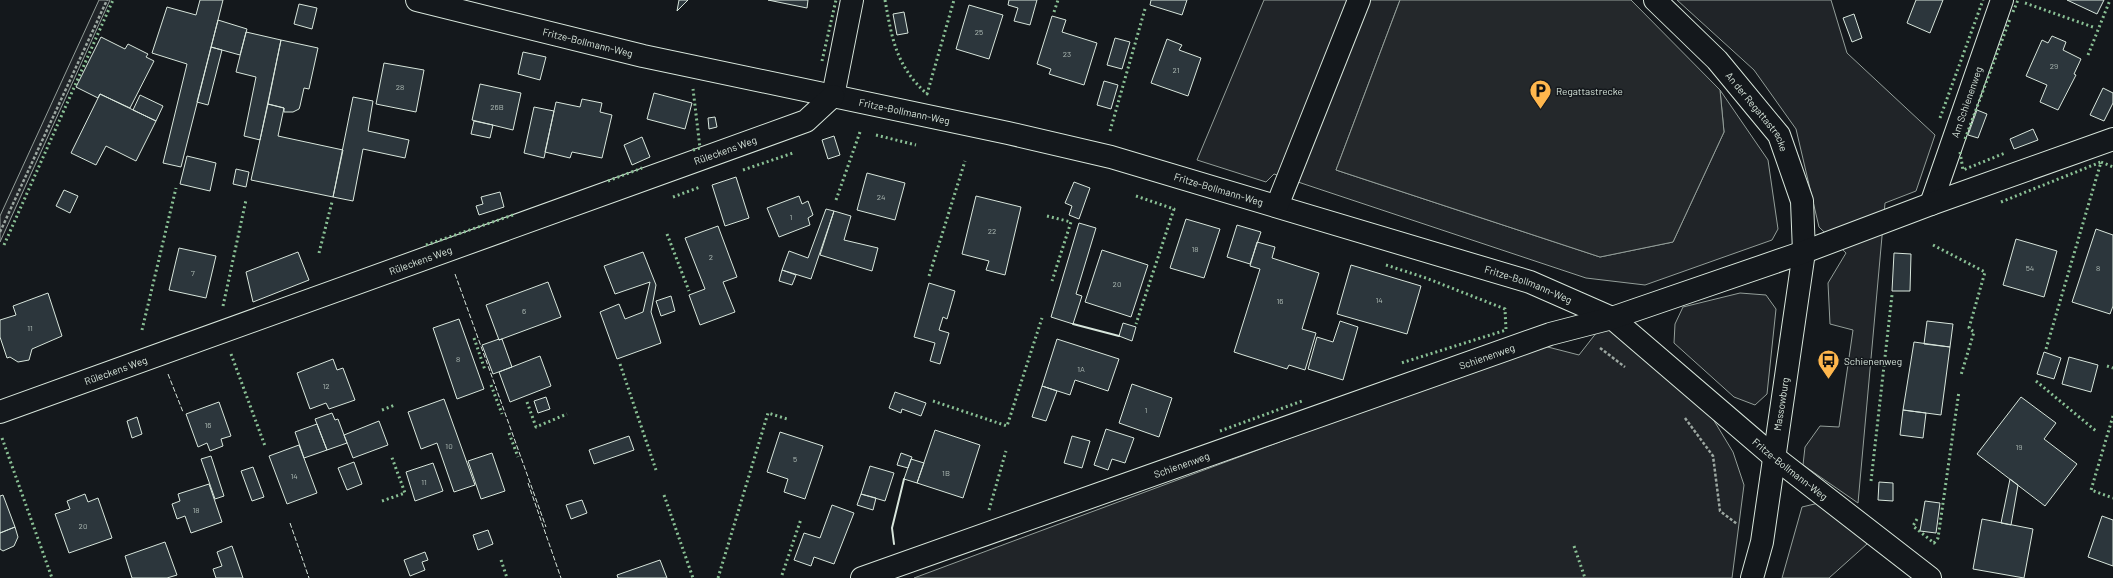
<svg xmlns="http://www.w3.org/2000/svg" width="2113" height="578" viewBox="0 0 2113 578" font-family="Barlow,sans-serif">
<rect width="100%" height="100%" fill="#14181c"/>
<path fill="#202428" stroke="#939e99" d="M99 0H110L0 242V216Z
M1264 0H1400L1336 170 1600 257 1673 242 1724 132 1720 90 1768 160 1778 229 1772 240 1645 285 1586 278 1274 174 1266 182 1197 160Z
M1677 0H1831L1847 53 1935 135 1916 191 1885 203 1858 503 1803 465 1805 447 1820 426 1839 427 1853 330 1830 324 1828 283 1846 253 1819 227 1796 129 1754 70Z
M1740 293 1766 295 1776 309 1767 394 1755 405 1734 397 1674 343 1675 324 1683 307Z
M1604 323 1713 419 1733 452 1744 485 1732 578H914L1540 345 1579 355Z
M1823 502 1867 544 1829 578H1782L1802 507Z"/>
<path fill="#24282b" stroke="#939e99" d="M1400 0H1631L1720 90 1724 132 1673 242 1600 257 1336 170Z"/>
<path fill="#2c363c" stroke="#d8e6dc" d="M200 0H223L181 167 163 163 187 64 152 53 167 7 196 15Z
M679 0H688L677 11Z
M768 0H808L807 8Z
M1009 0H1037L1030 25 1014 21 1018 8 1008 5Z
M1151 0H1187L1182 15 1150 5Z
M1916 0H1943L1930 33 1907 23Z
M2067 0H2104L2097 14Z
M299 4 317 8 312 29 294 24Z
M969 5 1003 15 989 59 956 49Z
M904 12 908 33 897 35 893 14Z
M1854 14 1862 38 1852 42 1843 18Z
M1052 16 1066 20 1062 32 1097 43 1084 85 1049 74 1051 69 1037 64Z
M218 20 247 29 240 55 211 47Z
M246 32 281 40 260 140 244 136 256 77 236 72Z
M2052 36 2066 42 2063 50 2081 59 2074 74 2076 75 2058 110 2040 102 2047 85 2026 76 2042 40 2048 43Z
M101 37 125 49 128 44 148 54 146 57 154 61 130 108 100 94 98 98 76 87Z
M1115 38 1130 42 1122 69 1107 65Z
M1167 39 1182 45 1179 50 1201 58 1188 96 1151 83Z
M281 40 318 48 309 89 304 88 300 106 299 109 293 112H284V108L268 104Z
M211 47 222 50 208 105 197 102Z
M523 52 546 57 540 80 518 74Z
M384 63 424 70 416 112 376 104Z
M1104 81 1118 85 1111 109 1097 105Z
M480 84 521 93 513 130 472 120Z
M2103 88 2113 93V103L2104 121 2090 115Z
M654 93 692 103 685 129 647 119Z
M100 94 156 121 136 161 106 146 96 165 71 153Z
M140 95 163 106 156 121 133 110Z
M353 97 373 101 368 131 409 140 405 158 363 149 353 201 333 197Z
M582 99 602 103 600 112 612 115 602 158 572 152 570 158 545 152 556 102 580 107Z
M268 104 284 108 278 136 343 150 333 197 251 180Z
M534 107 554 111 544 158 524 153Z
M1977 110 1987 114 1978 138 1968 135Z
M715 117 717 127 709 129 708 118Z
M474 121 493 125 490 138 471 134Z
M2033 129 2038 140 2014 149 2010 139Z
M834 136 840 155 828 159 822 140Z
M642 137 650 157 632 165 624 145Z
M187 156 216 163 210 191 180 184Z
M236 169 249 172 246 187 233 184Z
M867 173 905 183 895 220 857 210Z
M736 177 749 218 725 226 712 185Z
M1074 182 1090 188 1079 219 1069 215 1072 206 1065 203Z
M64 190 78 196 70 213 56 206Z
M500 192 504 207 479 215 476 206 483 204 481 197Z
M799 196 802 204 808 201 813 215 808 218 810 225 779 237 767 208Z
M976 196 1021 207 1005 275 986 270 989 261 962 254Z
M826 209 834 211 811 279 782 270 789 251 808 258Z
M834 211 851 216 844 240 878 248 872 271 820 255Z
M1186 219 1220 229 1204 278 1170 268Z
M1079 223 1096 228 1076 294 1082 296 1073 324 1051 317Z
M1237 225 1261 232 1250 264 1227 257Z
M718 226 737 277 723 282 735 312 700 325 689 295 705 289 685 238Z
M2096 229 2113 235V306L2110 314 2072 302Z
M2016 239 2057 251 2044 297 2003 285Z
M1257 242 1275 247 1272 258 1319 273 1302 329 1316 333 1305 370 1289 365 1287 369 1234 352 1260 269 1250 266Z
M179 248 216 256 206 298 169 290Z
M1102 250 1148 265 1131 317 1085 302Z
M298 252 309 280 253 302 246 272Z
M643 252 656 285 651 312 661 343 617 359 600 312 619 304 625 319 643 312 650 282 615 294 604 266Z
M1894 253 1911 254 1910 291H1892Z
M1351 265 1421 286 1407 334 1337 314Z
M782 270 796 275 792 285 779 281Z
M548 282 561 317 499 340 486 305Z
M929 283 955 291 947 319 943 317 939 330 949 333 940 364 930 361 935 343 914 337Z
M48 293 62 336 32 349 29 360 18 362 10 357 7 358 0 337V320L16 315 13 306Z
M671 296 675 311 661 316 656 301Z
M459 319 484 389 457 399 433 328Z
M1340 321 1358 327 1343 380 1308 369 1317 337 1333 342Z
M1927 321 1953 324 1950 347 1924 344Z
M1123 323 1136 327 1132 341 1119 336Z
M499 339V340L502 339 512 367 493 374 482 345Z
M1057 339 1119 359 1108 391 1075 380 1070 395 1042 386Z
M1914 342 1950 347 1941 415 1903 410Z
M2044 352 2061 358 2054 379 2037 374Z
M540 356 551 386 510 402 499 372Z
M2069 357 2098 365 2091 392 2062 384Z
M333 359 337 370 343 368 355 400 329 409 326 403 310 409 297 373Z
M1132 384 1172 398 1159 437 1119 423Z
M1042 386 1057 391 1046 421 1032 417Z
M895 392 926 403 921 416 902 409 901 413 889 408Z
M546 397 550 409 538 413 534 401Z
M2021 397 2056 423 2044 439 2077 464 2045 506 1977 454Z
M444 399 475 485 454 492 437 443 421 449 408 412Z
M219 402 231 436 221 439 223 446 210 451 207 443 198 447 186 414Z
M1903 410 1926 413 1923 438 1900 435Z
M332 413 335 420 338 419 347 443 327 450 315 419Z
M137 417 142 434 132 438 127 421Z
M379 421 388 445 353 458 344 435Z
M317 424 327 450 304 458 295 432Z
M1106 429 1134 438 1125 463 1112 459 1108 470 1094 465Z
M935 430 980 445 963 498 917 483Z
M780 432 823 446 805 499 784 492 788 479 767 472Z
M629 436 634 450 594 464 589 450Z
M1072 436 1090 441 1082 468 1064 463Z
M299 445 317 493 287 504 269 456Z
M492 453 505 491 481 499 468 461Z
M901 453 912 457 908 468 897 465Z
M211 456 224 496 215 499 201 459Z
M911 459 924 463 917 483 904 479Z
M354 462 362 484 347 490 338 468Z
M433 463 443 491 415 501 406 472Z
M870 466 894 473 885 501 861 494Z
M253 467 264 497 252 501 241 471Z
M2010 479 2018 485 2011 525 2001 523Z
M1879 482 1893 483V501L1878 500Z
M209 484 222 522 191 533 185 516 177 519 172 504 180 501 178 494Z
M85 494 88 502 98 498 112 538 69 553 55 514 70 509 67 501Z
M861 494 876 498 873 510 857 505Z
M3 495 15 527 0 533V496Z
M582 500 587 513 571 519 566 505Z
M1925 501 1940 503 1936 533 1920 531Z
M832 505 854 513 834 564 814 557 811 566 794 560 804 533 820 538Z
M2102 516 2113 520V566L2088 557Z
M1982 519 2033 529 2024 578 1973 569Z
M15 527 18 537 14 546 3 551 0 549V533Z
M488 530 493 544 478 550 473 535Z
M165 542 177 575 167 578H132L125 556Z
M232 546 243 578H216L213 569 222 566 217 552Z
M425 552 428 560 422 562 425 570 410 576 404 560Z
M660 560 667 578H618L617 575Z"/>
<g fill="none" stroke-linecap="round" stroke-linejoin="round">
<defs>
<g id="minor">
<path id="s1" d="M417 0 643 56 1008 133 1111 157 1530 282 1612 318 1774 457 1930 578"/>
<path id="s2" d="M1655 0 1717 60 1779 135 1802 201 1804 252 1762 542 1752 578"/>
<path d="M833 96 852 0"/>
<path id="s3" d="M1931 204 2002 0"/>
<path d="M1277 206 1359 0"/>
<path id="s4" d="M0 412 806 121 833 96"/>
<path id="s5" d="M862 578 1550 334 1612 318 1804 252 1931 204 2113 139"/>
</g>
</defs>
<use href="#minor" stroke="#d8e6dc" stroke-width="24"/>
<path stroke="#9da8a2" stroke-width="2.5" stroke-dasharray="3 2" stroke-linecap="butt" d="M0 232 107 0
M1600 348 1625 367
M1685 418 1713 456 1720 511 1737 524"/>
<use href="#minor" stroke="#14181c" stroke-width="22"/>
<path stroke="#8ac095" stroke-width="3" stroke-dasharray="2 3" stroke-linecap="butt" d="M885 0C892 39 896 66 927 94L954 0
M2025 3 2093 27
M1054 12 1058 0
M2013 12 2018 0
M2088 55 2110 0
M822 61 836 0
M1940 118 1983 0
M1110 131 1145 9
M876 135 916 145
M1965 139 2010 19
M693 150 700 148 693 89
M1960 152 1963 170 2005 153
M743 170 793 153
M608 181 642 168
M1136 196 1174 209 1136 324
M673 197 700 187
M836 200 860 132
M2001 202 2101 162
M1047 216 1071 222 1052 281
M667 234 689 291
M4 245 113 0
M426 245 513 215
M1933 245 1985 272 1969 328 1974 332 1961 375
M319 253 332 202
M1386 265 1426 278 1505 309 1506 330 1401 363
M929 276 965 161
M223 306 246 200
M142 330 176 188
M474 338 485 370
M2046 349 2101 162 2113 167
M231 354 265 446
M620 364 656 470
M2107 366 2113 368
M2036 381 2096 431
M491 385 502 414
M933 401 1007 426 1042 318
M527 402 536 427 567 414
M382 410 395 405
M2113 416 2091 490 2113 498
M1220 431 1302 401
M509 433 518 457
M2 438 52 578
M1871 481 1892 295
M664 495 693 578
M382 501 405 493 391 455
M989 510 1006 451
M1917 519 1913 526 1934 543 1938 538 1959 391
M1574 546 1585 578
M501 560 507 578
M782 575 801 519
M718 578 768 413 787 419"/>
<path stroke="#d8e6dc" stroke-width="1" stroke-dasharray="5 2" stroke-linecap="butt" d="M455 274 546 527
M168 374 183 412
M528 483 561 578
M290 523 309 578"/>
<path stroke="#d8e6dc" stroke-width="2" d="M1073 324 1119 336
M894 544 892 528 904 479"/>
</g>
<defs>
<symbol id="parking-pin" viewBox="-11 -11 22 30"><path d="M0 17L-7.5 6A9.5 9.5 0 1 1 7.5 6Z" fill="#ffb74d" stroke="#14181c"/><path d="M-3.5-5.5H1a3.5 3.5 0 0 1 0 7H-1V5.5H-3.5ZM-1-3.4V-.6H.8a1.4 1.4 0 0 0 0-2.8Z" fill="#111"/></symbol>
<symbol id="bus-pin" viewBox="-11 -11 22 30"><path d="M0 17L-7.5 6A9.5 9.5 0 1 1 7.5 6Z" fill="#ffb74d" stroke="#14181c"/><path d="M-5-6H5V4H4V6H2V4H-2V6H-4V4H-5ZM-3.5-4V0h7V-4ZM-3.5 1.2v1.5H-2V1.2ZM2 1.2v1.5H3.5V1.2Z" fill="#111"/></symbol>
</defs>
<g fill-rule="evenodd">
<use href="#parking-pin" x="1528" y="78" width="25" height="34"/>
<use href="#bus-pin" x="1816" y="348" width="25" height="34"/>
</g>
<g text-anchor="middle" stroke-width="3" stroke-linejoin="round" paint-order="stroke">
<g font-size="8" fill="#adbab4">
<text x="979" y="35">25</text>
<text x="1067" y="57">23</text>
<text x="2054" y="69">29</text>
<text x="1176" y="73">21</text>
<text x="400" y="90">28</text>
<text x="497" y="110">26B</text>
<text x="881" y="200">24</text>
<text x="791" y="220">1</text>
<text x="992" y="234">22</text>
<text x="1195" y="252">18</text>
<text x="711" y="260">2</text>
<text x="2030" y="271">54</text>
<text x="2098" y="271">8</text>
<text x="193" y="276">7</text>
<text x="1117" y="287">20</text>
<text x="1379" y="303">14</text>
<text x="1280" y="304">16</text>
<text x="524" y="314">6</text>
<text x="30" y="331">11</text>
<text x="458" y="362">8</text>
<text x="1081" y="372">1A</text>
<text x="326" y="389">12</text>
<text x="1146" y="413">1</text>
<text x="208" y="428">16</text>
<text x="449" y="449">10</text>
<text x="2019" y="450">19</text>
<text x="795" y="462">5</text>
<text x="946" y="476">1B</text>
<text x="294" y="479">14</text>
<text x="424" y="485">11</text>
<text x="196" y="513">18</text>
<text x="83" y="529">20</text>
</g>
<g font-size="10" fill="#d8e6dc" stroke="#14181c">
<text dy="4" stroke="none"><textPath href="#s1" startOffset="176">Fritze-Bollmann-Weg</textPath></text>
<text dy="4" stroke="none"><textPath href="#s3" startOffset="108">Am Schienenweg</textPath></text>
<text dy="4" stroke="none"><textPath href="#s1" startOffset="500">Fritze-Bollmann-Weg</textPath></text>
<text dy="4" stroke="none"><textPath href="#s2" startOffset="152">An der Regattastrecke</textPath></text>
<text dy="4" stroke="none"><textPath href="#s4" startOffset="771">Rüleckens Weg</textPath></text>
<text dy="4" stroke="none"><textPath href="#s1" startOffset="824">Fritze-Bollmann-Weg</textPath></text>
<text dy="4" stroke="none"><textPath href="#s4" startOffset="447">Rüleckens Weg</textPath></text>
<text dy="4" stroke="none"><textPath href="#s1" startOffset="1148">Fritze-Bollmann-Weg</textPath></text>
<text dy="4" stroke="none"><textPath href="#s5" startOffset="663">Schienenweg</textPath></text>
<text dy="4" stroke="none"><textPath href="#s4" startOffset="123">Rüleckens Weg</textPath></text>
<text transform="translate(1781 404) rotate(-81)" y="4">Massowburg</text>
<text dy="4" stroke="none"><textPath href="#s5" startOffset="339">Schienenweg</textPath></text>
<text dy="4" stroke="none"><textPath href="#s1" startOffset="1472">Fritze-Bollmann-Weg</textPath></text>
</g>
<g font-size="10" fill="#d8e6dc" stroke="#14181c" text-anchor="start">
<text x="1556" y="95">Regattastrecke</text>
<text x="1844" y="365">Schienenweg</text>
</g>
</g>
</svg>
